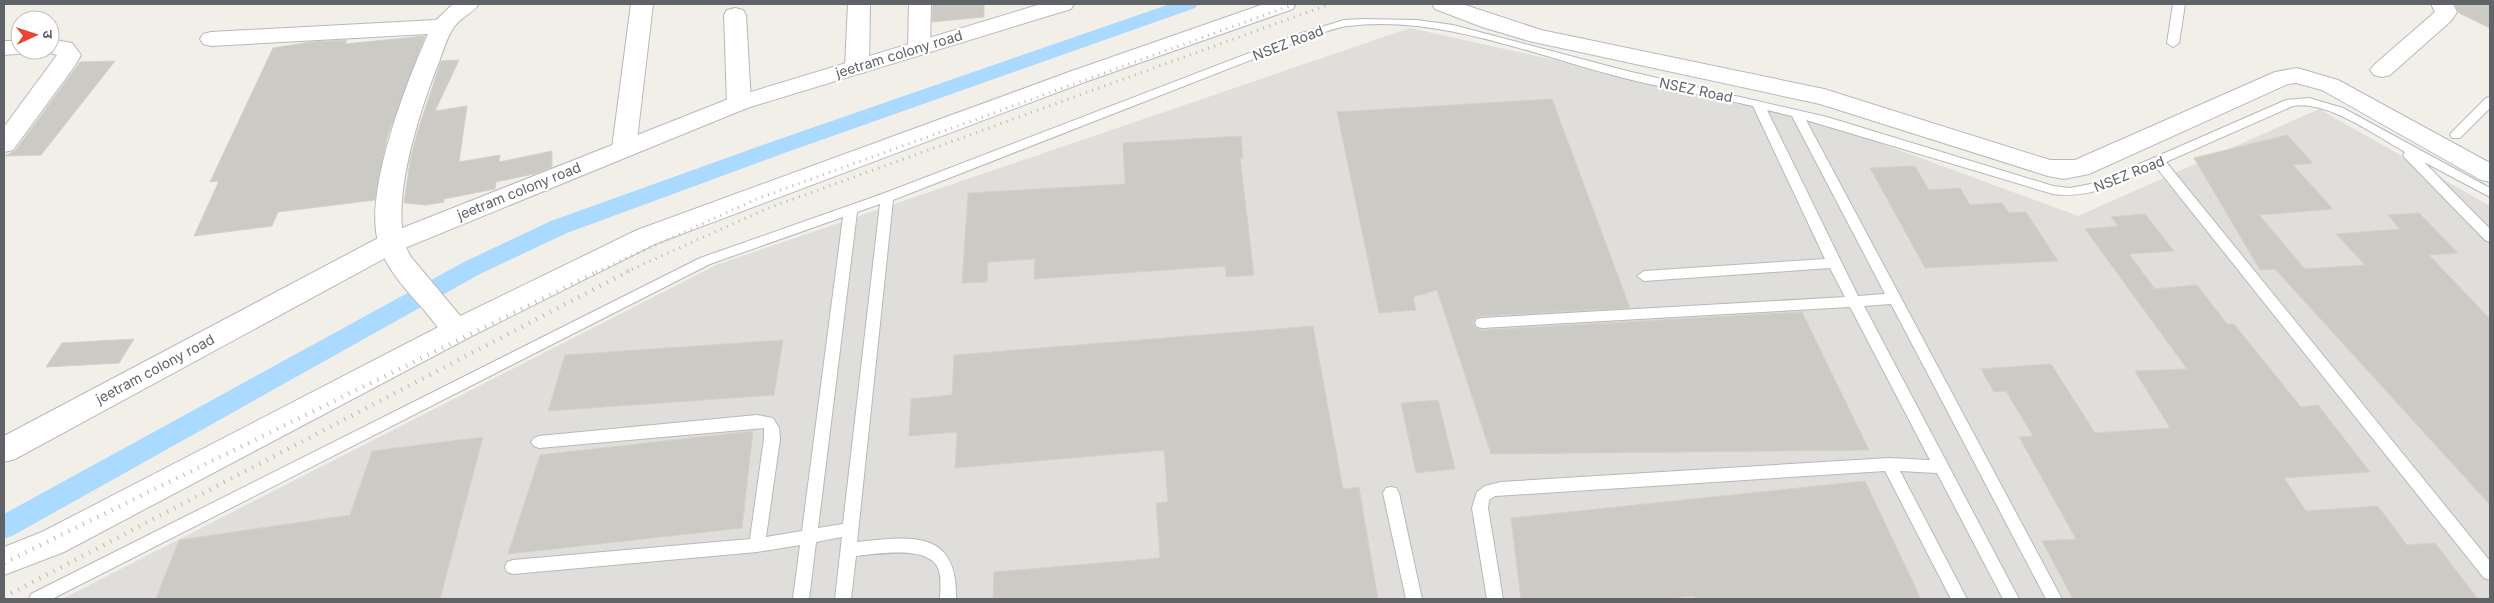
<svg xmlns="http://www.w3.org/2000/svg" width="2494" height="603" viewBox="0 0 2494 603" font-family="Inter,'Noto Sans Devanagari',sans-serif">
<rect width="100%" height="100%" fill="#f1efe8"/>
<path fill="#e0deda" d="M1410 28 1627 76 1836 127 2078 216 2319 109 2490 206V599H62L716 265Z"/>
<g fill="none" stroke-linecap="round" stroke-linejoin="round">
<path fill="#aadaff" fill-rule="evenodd" d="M1170 4H1198L1195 8 790 151 567 233 480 274 14 535 4 539V514L464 262 551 221 774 141Z"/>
</g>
<path fill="#cccac5" stroke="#d6d1c6" d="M933 4H984V17L932 22Z
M2455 4H2490V28L2459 13Z
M425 36 387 138 375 200 278 212 272 226 194 236 219 181 210 182 273 48 311 42 347 40 345 44Z
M459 60 435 111 467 106 459 162 500 155 499 162 552 151V167L534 174 496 182 495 189 444 199V202L426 205 404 203 410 161 417 133 441 61Z
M115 61 41 155 4 156 15 151 80 62Z
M1552 99 1630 308 1482 316 1475 318 1473 322 1475 328 1482 330 1802 312 1869 450 1491 454 1437 290 1413 297 1416 310 1379 313 1337 112Z
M2287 135 2313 163 2293 165 2333 209 2259 215 2305 269 2365 265 2336 234 2400 229 2388 215 2419 213 2458 253 2429 255 2490 319V505L2275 269 2260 270 2194 158Z
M1241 136 1243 158H1240L1254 275 1226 277 1225 266 1034 279 1035 259 988 262 987 282 962 283 968 193 1125 184 1123 143Z
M1915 166 1929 190 1960 188 1970 205 2002 203 2009 213 2026 212 2058 261 1925 268 1870 168Z
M2145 214 2174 251 2129 254 2155 289 2197 285 2227 324H2234L2301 407 2318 405 2370 472 2284 478 2306 511 2378 506 2407 545 2435 543 2478 599H2073L2042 541 2076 539 2019 437 2033 436 2006 391 1994 392 1981 369 2051 364 2095 433 2170 428 2135 371 2187 369 2085 229 2118 226 2111 217Z
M1313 326 1343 489 1359 487 1378 599H993L994 572 1160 558 1156 503 1168 502 1164 450 955 468 957 432 909 436 911 399 952 395 954 355Z
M134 339 119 363 46 367 62 343Z
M783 340 774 395 548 411 565 355Z
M1438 400 1455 469 1416 473 1401 403Z
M753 431 742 528 508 554 540 455Z
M483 437 440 599H156L179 540 350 515 372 451Z
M1865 481 1921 599H1696L1694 596 1663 599H1521L1511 518Z"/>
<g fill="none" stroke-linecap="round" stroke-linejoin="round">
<defs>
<path id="lane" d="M2173 4H2185L2179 43 2173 47 2167 43Z
M1361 19 1417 20 1453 25 1627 71 1827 117 2053 186 2070 188 2096 183 2286 100 2309 98 2343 108 2490 188V197L2424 162 2490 229V242L2485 240 2405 158 2403 155 2405 152C2376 136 2327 100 2293 106L2166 162 2490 561V580L2484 578 2156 167C2122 182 2091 199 2053 194L1806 120 2062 599H2046L1891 304 1864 306 2019 599H2003L1937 473 1900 471 1967 599H1951L1885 471 1495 496 1489 500 1488 508 1503 599H1487L1472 508 1477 492 1485 486 1501 482 1889 458 1930 460 1850 307 1482 328 1477 327 1475 323 1477 319 1482 318 1845 297 1830 268 1644 281 1637 276 1644 271 1825 259 1753 106C1710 96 1667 89 1624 78 1536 56 1439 14 1347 26 1334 28 1320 34 1307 38L893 200 857 542C911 536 958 529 956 599H940C940 590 942 577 938 568 928 545 875 554 856 556L851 599H835L842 537 816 542 809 599H793L800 545 757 552 513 574 507 572 505 567 507 562 513 560 750 539 764 439V428L539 448 534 446 531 442 534 438 539 436 757 415 773 418 779 428 780 439 766 537 802 531 843 217 710 264 52 599H29L31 594 700 258 882 194 1299 34 1344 20ZM1767 110 1792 116 1885 294 1858 296ZM880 204 843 524 818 528 857 212Z
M2490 97V108L2460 138H2452L2450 135 2452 132 2486 98Z
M1391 487 1396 488 1399 493 1422 599H1406L1383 493 1386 488Z"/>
<path id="street" d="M453 4H479C472 14 461 17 454 27 447 37 443 51 439 62 421 107 384 214 411 257L472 330 468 338C446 344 437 325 424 310 407 291 387 270 379 245 362 196 407 81 428 34L211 46 203 44 200 39 203 34 211 32 436 20Z
M631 4H653L636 148 633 154 624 156 615 154 612 148Z
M848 4H870L869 67 865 72 857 74 849 72 845 67Z
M909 4H931L930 48 927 53 919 55 911 53 908 48Z
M2431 4H2453L2457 12 2452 20 2390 75 2382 77 2374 75 2370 70 2374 65 2435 12Z
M735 8 743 10 746 15 751 103 747 108 739 111 731 108 727 103 724 15 727 10Z
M50 39 72 43 81 55 74 67 13 150 4 152V127L57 55 41 50H50Z
M4 41H20V50H30L28 53 4 55Z"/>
<path id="secondary" d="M1041 4H1074L1071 9 747 108 400 250 15 459 4 462V436L382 236 731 98Z
M1264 4H1296L1293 9 1085 82 655 244 468 338 64 552 4 575V547L42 532 448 322 637 230 1069 72Z
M1432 4H1462L1541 30 1824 89 2050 160H2075L2275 72 2297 68 2338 80 2490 163V182L2481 180 2322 90 2296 83 2288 84 2089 174 2064 179 2048 176 1820 104 1529 41 1482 27 1435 9Z"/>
</defs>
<use href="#lane" stroke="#b5b8bc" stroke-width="2"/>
<use href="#street" stroke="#b5b8bc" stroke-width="2"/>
<use href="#secondary" stroke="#b6babf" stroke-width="2"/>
<use href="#lane" fill="#fff" fill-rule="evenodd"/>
<use href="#street" fill="#fff" fill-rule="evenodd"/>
<use href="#secondary" fill="#fff" fill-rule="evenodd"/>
<path stroke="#b6b7b8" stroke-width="3" stroke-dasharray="1 5.5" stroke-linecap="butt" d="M596 272 759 198 1295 4
M626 272 766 209 1330 4"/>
<path stroke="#b6b7b8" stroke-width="4.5" stroke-dasharray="1 7" stroke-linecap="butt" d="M4 563 599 271
M4 597 629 271"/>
</g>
<g text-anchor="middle" stroke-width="4.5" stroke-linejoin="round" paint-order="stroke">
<g font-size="14" fill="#5f6368" stroke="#fff">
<text transform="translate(1288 43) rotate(-21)" y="5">NSEZ Road</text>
<text transform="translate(899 54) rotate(-17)" y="5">jeetram colony road</text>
<text transform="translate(1696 90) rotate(12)" y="5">NSEZ Road</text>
<text transform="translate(2129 174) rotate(-22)" y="5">NSEZ Road</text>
<text transform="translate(519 191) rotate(-22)" y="5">jeetram colony road</text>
<text transform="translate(155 369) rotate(-28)" y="5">jeetram colony road</text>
</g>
</g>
<rect width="2494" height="603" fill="none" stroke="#5f6368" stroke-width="10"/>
<g transform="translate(35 35) rotate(87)"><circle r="24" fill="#ffffff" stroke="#bfc1c3"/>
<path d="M0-4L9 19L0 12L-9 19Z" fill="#ea4335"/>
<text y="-8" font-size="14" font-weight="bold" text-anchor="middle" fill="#5f6368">उ</text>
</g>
</svg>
